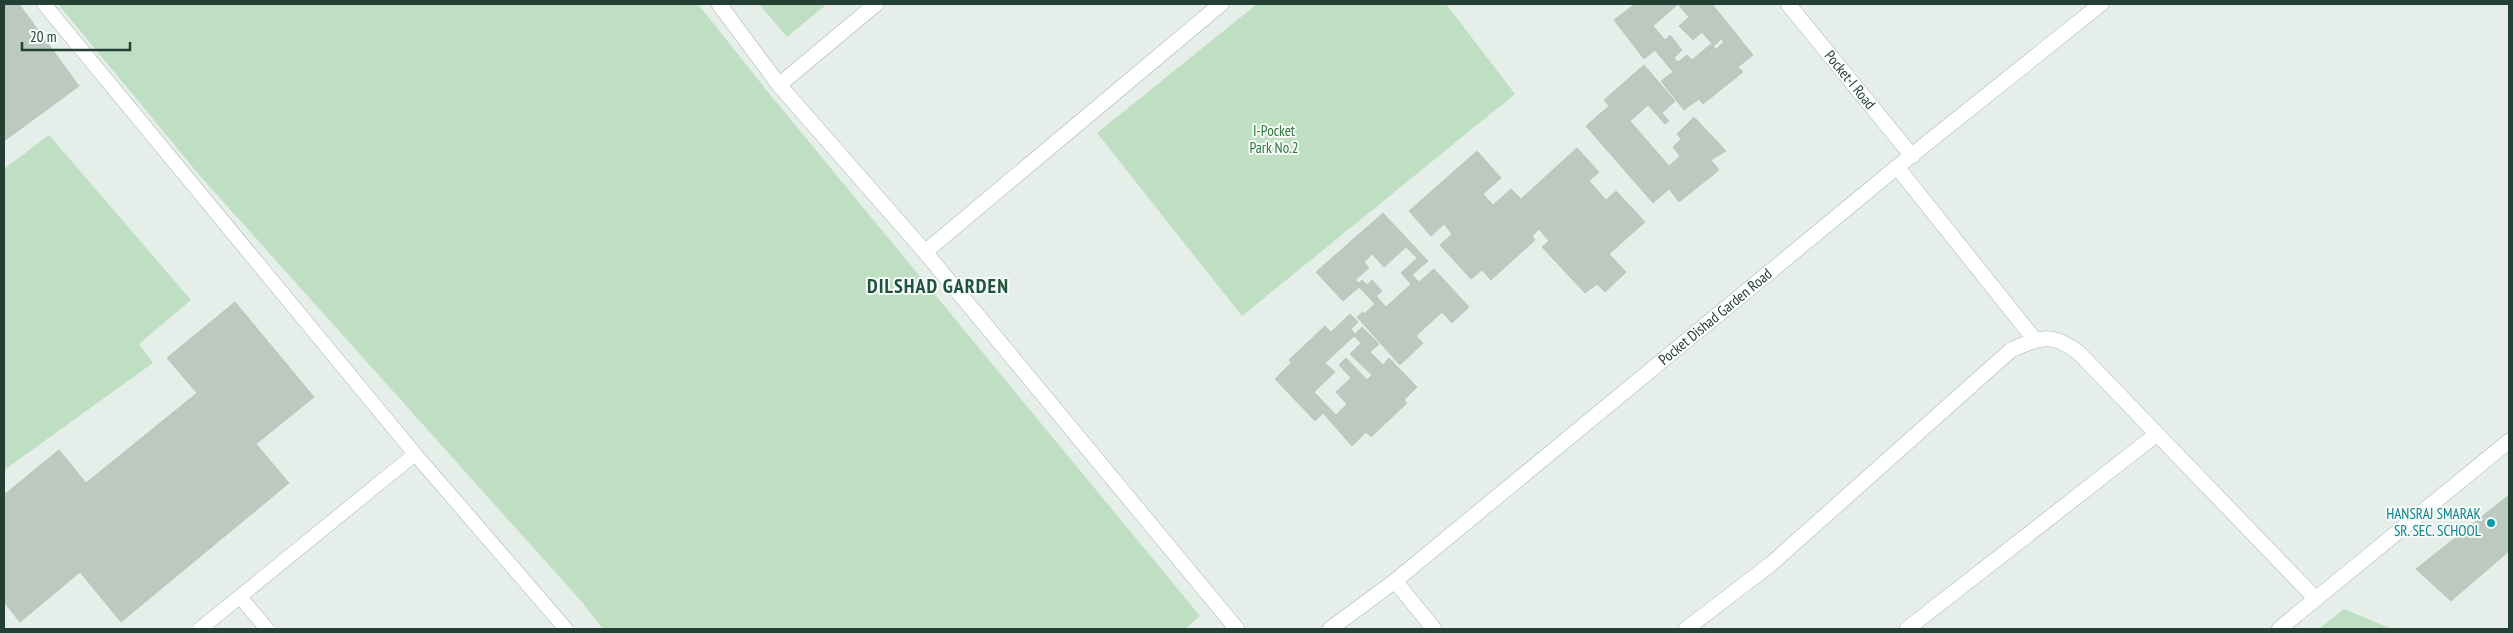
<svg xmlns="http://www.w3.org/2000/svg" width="2513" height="633" viewBox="0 0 2513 633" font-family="'PT Sans Narrow',sans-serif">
<rect width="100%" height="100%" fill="#e6eee9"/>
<path fill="#bfdfc2" d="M58 4H698L772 97 1200 616 1185 629H603L582 602 201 177Z
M759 4H827L787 37Z
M1257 4H1446L1515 94 1242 316 1097 133Z
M49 135 191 300 139 344 153 363 4 470V169Z
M2344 609 2392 629H2319Z"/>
<path fill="#bbc9c1" stroke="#b8c8be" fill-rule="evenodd" d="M4 4H19L79 86 4 141Z
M1635 4H1678L1653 26 1665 40 1670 35 1682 50 1674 58 1678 62 1687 55 1692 60 1711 44 1716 49 1724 42 1721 39 1714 46 1702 32 1693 40 1679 26 1689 17 1678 4H1712L1753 55 1738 67 1743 72 1703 104 1699 99 1684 110 1661 81 1673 72 1655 50 1644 59 1614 20Z
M1644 65 1675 101 1662 113 1669 121 1665 124 1648 105 1630 121 1669 166 1680 156 1673 147 1681 139 1677 134 1694 117 1726 151 1711 160 1719 170 1679 202 1669 189 1653 203 1586 126 1609 106 1604 100Z
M1577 148 1599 172 1589 181 1606 200 1616 191 1645 222 1609 254 1626 272 1605 292 1597 284 1585 293 1542 247 1549 241 1539 229 1532 236 1535 240 1491 280 1482 270 1471 279 1440 245 1452 234 1444 224 1431 236 1409 211 1477 151 1501 178 1483 194 1493 205 1511 189 1521 199Z
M1383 213 1428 261 1412 275 1419 282 1434 269 1469 307 1452 323 1442 312 1416 336 1423 343 1400 365 1357 317 1363 312 1364 314 1375 304 1359 287 1343 301 1316 272ZM1406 247 1417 258 1401 273 1411 284 1386 307 1376 296 1382 291 1372 280 1367 285 1362 280 1359 283 1355 280 1369 268 1364 262 1372 254 1384 267Z
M235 302 314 397 256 444 289 483 121 622 80 572 20 622 4 602V495L59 450 86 483 197 393 167 358Z
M1350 314 1358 322 1351 329 1355 334 1362 327 1379 344 1370 352 1383 365 1389 358 1417 387 1404 400 1407 403 1371 437 1366 432 1352 446 1323 413 1315 421 1275 379 1291 363 1289 360 1325 326 1331 332ZM1354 336 1361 343 1350 354 1372 375 1367 380 1346 358 1339 365 1351 378 1336 392 1347 404 1336 415 1314 392 1335 372 1325 363Z
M2509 495V551L2451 601 2416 569Z"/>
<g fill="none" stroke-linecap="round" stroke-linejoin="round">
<defs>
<path id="lane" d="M44 4 415 454
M240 597 267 629
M200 629 415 454 566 629"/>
<path id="street" d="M719 4 779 85 925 252 1237 629
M779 85 876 4
M1897 167 2035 340
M925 252 1221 4
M1686 629 1771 564 2011 350C2041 337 2052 332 2079 353L2316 599
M1907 629 2157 434
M2279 629 2509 441"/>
<g id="secondary">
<path id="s1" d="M1788 4 1912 156"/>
<path d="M1395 581 1434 629"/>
<path id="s2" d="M1330 629 1395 581 1897 167 2101 4"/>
</g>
</defs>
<use href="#lane" stroke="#a8b6af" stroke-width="15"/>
<use href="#street" stroke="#a8b6af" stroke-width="16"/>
<use href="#secondary" stroke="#a4baae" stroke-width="16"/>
<use href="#lane" stroke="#fff" stroke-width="14"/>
<use href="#street" stroke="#fff" stroke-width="15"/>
<use href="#secondary" stroke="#fff" stroke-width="15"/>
</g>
<circle fill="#0f9aa8" stroke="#f6faf8" stroke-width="2" cx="2491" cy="523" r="5"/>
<g text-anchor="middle" stroke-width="4" stroke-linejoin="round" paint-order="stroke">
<g font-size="15" fill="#244034" stroke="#f6faf8">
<text dy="5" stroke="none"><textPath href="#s1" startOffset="98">Pocket-I Road</textPath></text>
<text dy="5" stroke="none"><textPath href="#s2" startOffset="496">Pocket Dishad Garden Road</textPath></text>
</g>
<g font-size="15" fill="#2f773d" stroke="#f6faf8">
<text x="1274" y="136">I-Pocket<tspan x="1274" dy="17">Park No.2</tspan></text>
</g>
<g font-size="15" fill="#0d838f" stroke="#f6faf8" text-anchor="end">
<text x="2481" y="519">HANSRAJ SMARAK<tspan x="2481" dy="17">SR. SEC. SCHOOL</tspan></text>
</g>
<g font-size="20" font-weight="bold" letter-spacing="1" fill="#20533d" stroke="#f6faf8">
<text x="938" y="293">DILSHAD GARDEN</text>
</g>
</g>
<rect width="2513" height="633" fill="none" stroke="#244034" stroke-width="10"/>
<path d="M22 42v8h108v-8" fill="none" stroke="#244034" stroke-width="2.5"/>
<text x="30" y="42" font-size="15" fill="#244034" stroke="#f6faf8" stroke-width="4" paint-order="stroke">20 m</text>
</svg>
